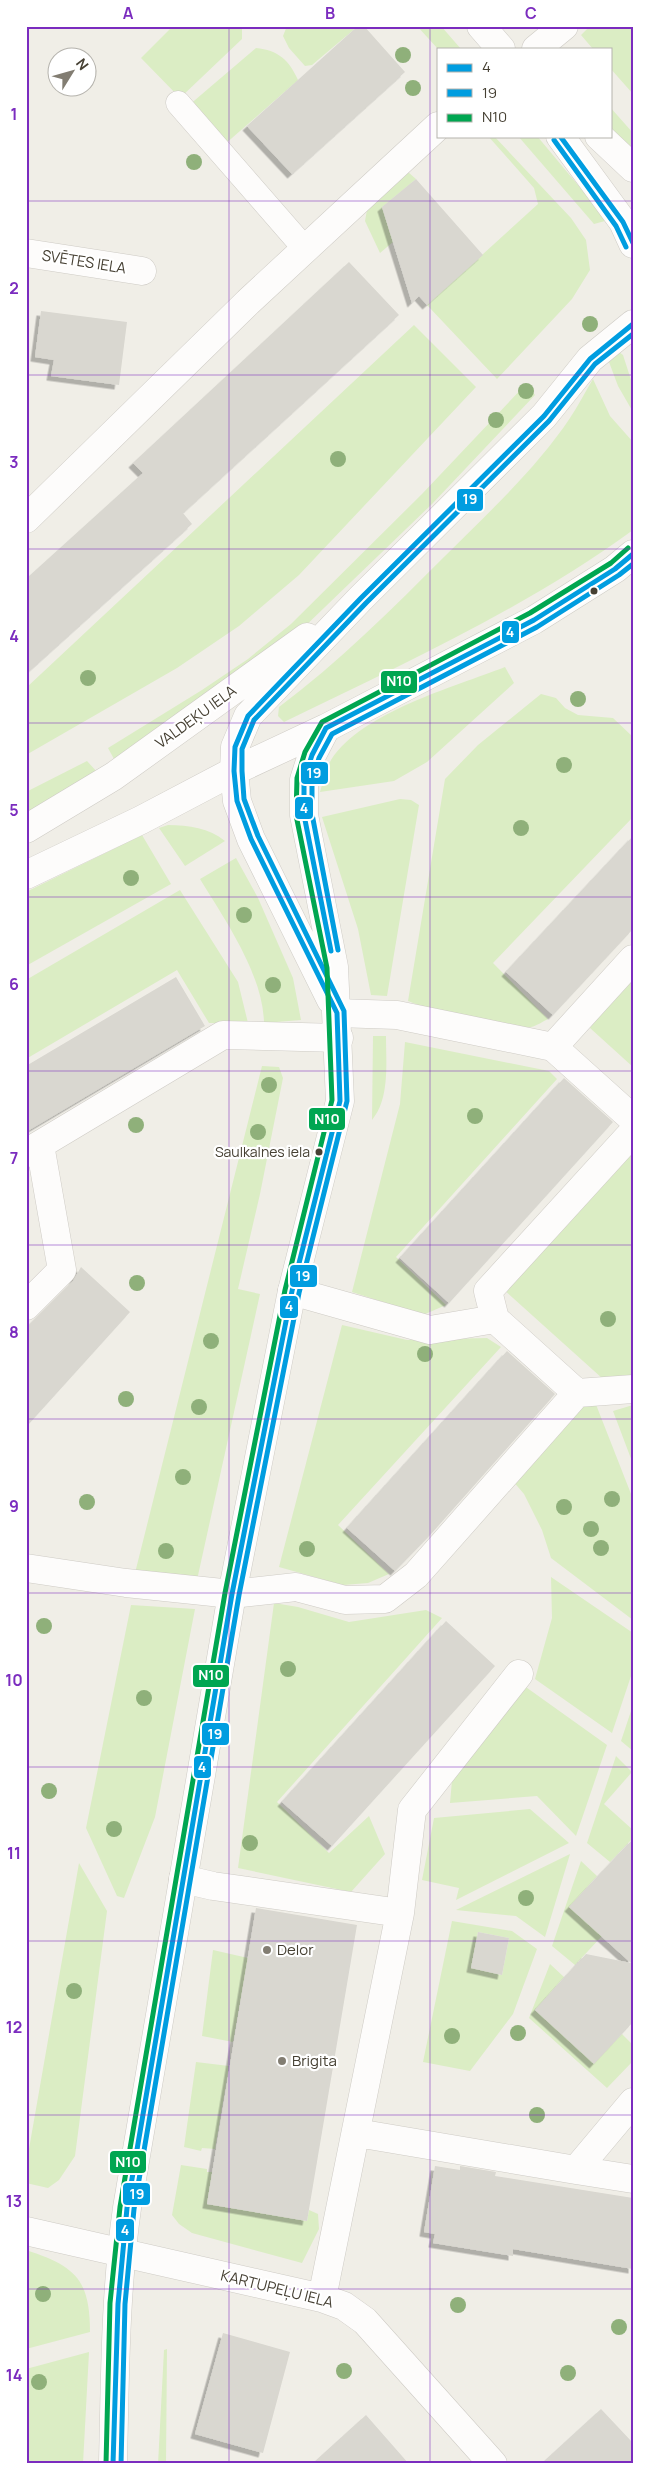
<svg xmlns="http://www.w3.org/2000/svg" width="659" height="2490" viewBox="0 0 659 2490" font-family="Manrope,sans-serif">
<defs>
<filter id="shadow"><feDropShadow dx="-4.5" dy="4.5" stdDeviation="0" flood-color="#0004"/></filter>
</defs>
<rect width="100%" height="100%" fill="#f0eee7"/>
<path fill="#dbedc4" fill-rule="evenodd" d="M173 26H242V39L180 98 141 58Z
M287 26H358L312 65 305 66 289 48 283 36Z
M417 26H441L461 49H438Z
M590 26H633V94L610 68V49H593L581 35Z
M256 48C278 50 289 60 298 80L224 145 188 106Z
M610 107 633 133V149L610 128Z
M488 136H494L571 218 586 240 590 270 572 299 497 379 427 305 538 204 534 188Z
M518 136H537L603 215 605 221 594 224Z
M408 172 416 179 382 207 393 242 380 253 365 221 367 210Z
M414 325 476 387 299 575 239 626 177 668 26 755V688Z
M619 352 623 355 633 386V412L618 386 609 362Z
M593 379 610 416 633 442V530C526 608 403 664 284 722L278 716 279 707C339 662 392 609 445 556 488 513 536 469 570 418 578 406 585 392 593 379Z
M526 384 535 395 432 504 298 633 119 761 114 759 108 748 202 690 248 659 291 624 422 494Z
M505 667 514 683 427 762 394 781 320 792C323 782 326 769 331 760 362 712 454 687 505 667Z
M541 694 556 698 565 708 578 715 613 718 633 737V817L493 963 548 1019C543 1021 537 1026 531 1027 503 1034 434 1012 408 1001L445 779 478 745Z
M87 761 98 773 26 815V792Z
M400 799 411 800 419 805 387 996 371 995 358 929 322 817Z
M168 825C189 825 209 828 225 841L185 866 159 828Z
M142 835 171 884 26 966V892Z
M236 858 258 898 293 978 301 1020 264 1023C263 974 225 920 200 879Z
M180 890 238 982 248 1023H209L177 970 26 1059V980Z
M633 971V1067L590 1028 596 1011Z
M373 1036H386C386 1062 390 1099 372 1120Z
M405 1042 549 1071 557 1079 396 1257 446 1305 423 1315 352 1292 400 1104Z
M262 1066 279 1067 283 1078 260 1194 238 1289 260 1294 197 1580 135 1573Z
M633 1147V1376L603 1379 503 1289Z
M342 1325 407 1340 487 1338 501 1347 338 1525 389 1574 368 1583 343 1585 279 1567Z
M578 1400 595 1402 633 1499V1620L551 1558 542 1530 524 1494 512 1480Z
M633 1405V1464L613 1411Z
M551 1577 633 1633V1670L612 1733 535 1679 552 1618Z
M274 1603 298 1607 349 1622 426 1610 442 1618 277 1802 329 1853 369 1816 385 1854 351 1892 238 1868Z
M131 1605 195 1609 155 1817 124 1898 117 1896 86 1828Z
M523 1685 607 1745 576 1836 537 1796 450 1803 453 1769Z
M633 1705V1751L621 1741Z
M616 1756 632 1772 604 1804 633 1830V1838L610 1862 587 1843Z
M530 1809 569 1843 456 1900 459 1888 422 1880 434 1818Z
M570 1854 545 1937 516 1916 456 1910Z
M581 1861 597 1876 569 1907 602 1936 575 1965 552 1946Z
M79 1863 107 1911 75 2156 59 2180 48 2188 26 2183V2166Z
M452 1921 512 1931 537 1949 513 2014 470 2071 423 2062ZM478 1932 509 1938 502 1975 471 1968Z
M213 1950 248 1958 233 2042 202 2036Z
M550 1964 564 1977 535 2010 594 2063 622 2034 633 2045V2061L607 2088 529 2018Z
M196 2062 229 2066 215 2149 202 2148 201 2151 184 2147Z
M181 2165 207 2169V2172H212L207 2204 307 2221 309 2210 318 2214 319 2229 302 2263 192 2233 179 2224 172 2215Z
M26 2250C75 2266 90 2279 90 2332L26 2349Z
M167 2349 166 2464H158L164 2350Z
M89 2352 83 2464H26V2369Z"/>
<path fill="#d9d7d0" filter="url(#shadow)" d="M358 26H364L405 72 292 174 247 126Z
M416 179 483 255 427 305 419 296 412 303 382 207Z
M349 262 399 315 183 513 192 524 26 674V579L143 473 133 463Z
M41 311 127 322 119 385 51 376 54 360 35 357Z
M633 836V929L553 1015 506 972Z
M176 977 205 1026 26 1132V1066Z
M564 1078 613 1122 449 1303 400 1258Z
M81 1267 130 1312 26 1427V1328L73 1281Z
M507 1351 555 1394 430 1535 395 1571 347 1528Z
M446 1621 495 1666 332 1846 282 1802Z
M633 1839V2022L594 2064 535 2010 586 1954 631 1963 569 1907Z
M256 1908 357 1925 307 2221 207 2204Z
M478 1932 509 1938 502 1975 471 1968Z
M435 2166 460 2170V2166L496 2172 495 2176 633 2198V2269L513 2249V2256L433 2243 435 2234 424 2232Z
M223 2333 290 2352 263 2453 195 2434Z
M601 2409 633 2443V2464H541Z
M366 2415 409 2464H312Z"/>
<g fill="none" stroke-linecap="round" stroke-linejoin="round">
<defs>
<path id="service" d="M178 103 306 250"/>
<path id="minor" d="M536 49 564 26
M26 253 142 271
M26 519 248 302 438 126
M337 1013 397 1015 553 1047 633 1119
M553 1047 633 959
M26 1153 223 1035 339 1038
M292 1291 430 1330 495 1319
M26 1306 62 1270 40 1145
M577 1393 495 1319 488 1291 633 1132
M26 1568 126 1583 232 1594 296 1587 345 1600 385 1599 416 1575 577 1393 633 1389
M183 1879 213 1886 400 1913
M357 2133 576 2170 633 2102
M576 2170 633 2179
M26 2231 322 2298 344 2306 365 2321 493 2464
M322 2298 400 1913 412 1810 519 1674"/>
<path id="tertiary" d="M481 26 501 49
M560 136 623 222 633 244
M599 136 633 168
M26 829 114 776 307 637
M26 875 141 820 234 771 326 728 534 620 615 569 633 554
M331 1000 251 839 237 801 234 771 235 747 248 716 361 598 544 416 590 359 633 324
M113 2464C115 2378 115 2293 127 2208L232 1594 292 1291 340 1101 334 967 304 815V780L312 755 326 728"/>
</defs>
<use href="#service" stroke="#cecbc5" stroke-width="25"/>
<use href="#minor" stroke="#cecbc5" stroke-width="29"/>
<use href="#tertiary" stroke="#cecbc5" stroke-width="29"/>
<use href="#service" stroke="#fdfcfb" stroke-width="24"/>
<use href="#minor" stroke="#fdfcfb" stroke-width="28"/>
<use href="#tertiary" stroke="#fdfcfb" stroke-width="28"/>
<defs>
<path id="bus-1" d="M560 136 623 222 633 243
M331 951 304 815V780L312 755 326 728 534 620 615 569 633 554
M113 2464 118 2304 127 2208 232 1594 292 1291 340 1101 337 1013 251 839 237 801 234 771 235 747 248 716 361 598 544 416 590 359 633 324"/>
<path id="bus-2" d="M554 140 616 226 626 247
M338 950 312 814V781L319 758 332 734 537 627 619 575 633 564
M121 2464 125 2304 134 2209 239 1595 299 1293 347 1101 344 1011 258 836 244 799 242 771V749L254 720 366 603 549 421 595 364 633 334"/>
<path id="bus-3" d="M106 2464 110 2303 120 2207 225 1593 285 1290 332 1100 327 968 296 815 297 778 305 752 322 722 530 613 611 563 628 548"/>
</defs>
<use href="#bus-1" stroke="#fff" stroke-width="9"/>
<use href="#bus-2" stroke="#fff" stroke-width="9"/>
<use href="#bus-3" stroke="#fff" stroke-width="9"/>
<use href="#bus-1" stroke="#009de0" stroke-width="5"/>
<use href="#bus-2" stroke="#009de0" stroke-width="5"/>
<use href="#bus-3" stroke="#00a651" stroke-width="5"/>
</g>
<g fill="#8fb07a">
<circle cx="403" cy="55" r="8"/>
<circle cx="413" cy="88" r="8"/>
<circle cx="194" cy="162" r="8"/>
<circle cx="590" cy="324" r="8"/>
<circle cx="526" cy="391" r="8"/>
<circle cx="496" cy="420" r="8"/>
<circle cx="338" cy="459" r="8"/>
<circle cx="88" cy="678" r="8"/>
<circle cx="578" cy="699" r="8"/>
<circle cx="564" cy="765" r="8"/>
<circle cx="521" cy="828" r="8"/>
<circle cx="131" cy="878" r="8"/>
<circle cx="244" cy="915" r="8"/>
<circle cx="273" cy="985" r="8"/>
<circle cx="269" cy="1085" r="8"/>
<circle cx="475" cy="1116" r="8"/>
<circle cx="136" cy="1125" r="8"/>
<circle cx="258" cy="1132" r="8"/>
<circle cx="137" cy="1283" r="8"/>
<circle cx="608" cy="1319" r="8"/>
<circle cx="211" cy="1341" r="8"/>
<circle cx="425" cy="1354" r="8"/>
<circle cx="126" cy="1399" r="8"/>
<circle cx="199" cy="1407" r="8"/>
<circle cx="183" cy="1477" r="8"/>
<circle cx="612" cy="1499" r="8"/>
<circle cx="87" cy="1502" r="8"/>
<circle cx="564" cy="1507" r="8"/>
<circle cx="591" cy="1529" r="8"/>
<circle cx="601" cy="1548" r="8"/>
<circle cx="307" cy="1549" r="8"/>
<circle cx="166" cy="1551" r="8"/>
<circle cx="44" cy="1626" r="8"/>
<circle cx="288" cy="1669" r="8"/>
<circle cx="144" cy="1698" r="8"/>
<circle cx="49" cy="1791" r="8"/>
<circle cx="114" cy="1829" r="8"/>
<circle cx="250" cy="1843" r="8"/>
<circle cx="526" cy="1898" r="8"/>
<circle cx="74" cy="1991" r="8"/>
<circle cx="518" cy="2033" r="8"/>
<circle cx="452" cy="2036" r="8"/>
<circle cx="537" cy="2115" r="8"/>
<circle cx="43" cy="2294" r="8"/>
<circle cx="458" cy="2305" r="8"/>
<circle cx="619" cy="2327" r="8"/>
<circle cx="344" cy="2371" r="8"/>
<circle cx="568" cy="2373" r="8"/>
<circle cx="39" cy="2382" r="8"/>
</g>
<path fill="none" stroke="#7b2cbf" stroke-width="1" stroke-opacity="0.55" d="M229 26V2464M430 26V2464M26 201H633M26 375H633M26 549H633M26 723H633M26 897H633M26 1071H633M26 1245H633M26 1419H633M26 1593H633M26 1767H633M26 1941H633M26 2115H633M26 2289H633"/>
<g fill="#464033" stroke="#fff" stroke-width="2">
<circle cx="594" cy="591" r="4.5"/>
<circle cx="319" cy="1152" r="4.5"/>
</g>
<g fill="#827d72" stroke="#fff" stroke-width="2">
<circle cx="267" cy="1950" r="5"/>
<circle cx="282" cy="2061" r="5"/>
</g>
<g text-anchor="middle" stroke-width="4.5" stroke-linejoin="round" paint-order="stroke">
<g font-size="14" fill="#464033" stroke="#fff" text-anchor="end">
<text x="310" y="1157">Saulkalnes iela</text>
</g>
<g font-size="15" fill="#464033" stroke="#fff">
<text transform="translate(84 262) rotate(9)" y="5">SVĒTES IELA</text>
<text transform="translate(196 717) rotate(-36)" y="5">VALDEĶU IELA</text>
<text transform="translate(277 2289) rotate(14)" y="5">KARTUPEĻU IELA</text>
</g>
<g font-size="15" fill="#464033" stroke="#fff" text-anchor="start">
<text x="277" y="1955">Delor</text>
<text x="292" y="2066">Brigita</text>
</g>
</g>
<g stroke="#fff" stroke-width="2">
<rect x="456" y="488" width="28" height="24" rx="5" fill="#009de0"/>
<rect x="501" y="620" width="19" height="24" rx="5" fill="#009de0"/>
<rect x="380" y="670" width="38" height="24" rx="5" fill="#00a651"/>
<rect x="300" y="761" width="29" height="24" rx="5" fill="#009de0"/>
<rect x="294" y="796" width="20" height="24" rx="5" fill="#009de0"/>
<rect x="308" y="1107" width="38" height="24" rx="5" fill="#00a651"/>
<rect x="289" y="1264" width="29" height="24" rx="5" fill="#009de0"/>
<rect x="279" y="1295" width="20" height="24" rx="5" fill="#009de0"/>
<rect x="192" y="1664" width="38" height="24" rx="5" fill="#00a651"/>
<rect x="201" y="1722" width="29" height="24" rx="5" fill="#009de0"/>
<rect x="193" y="1755" width="19" height="24" rx="5" fill="#009de0"/>
<rect x="109" y="2150" width="38" height="24" rx="5" fill="#00a651"/>
<rect x="122" y="2182" width="29" height="24" rx="5" fill="#009de0"/>
<rect x="115" y="2218" width="20" height="24" rx="5" fill="#009de0"/>
</g>
<g font-size="14" text-anchor="middle" font-weight="bold" fill="#fff">
<text x="470" y="504">19</text>
<text x="510" y="637">4</text>
<text x="399" y="686">N10</text>
<text x="314" y="778">19</text>
<text x="304" y="813">4</text>
<text x="327" y="1124">N10</text>
<text x="303" y="1281">19</text>
<text x="289" y="1311">4</text>
<text x="211" y="1680">N10</text>
<text x="215" y="1739">19</text>
<text x="202" y="1772">4</text>
<text x="128" y="2167">N10</text>
<text x="137" y="2199">19</text>
<text x="125" y="2235">4</text>
</g>
<rect width="659" height="2490" fill="none" stroke="#ffffff" stroke-width="55"/>
<rect x="437" y="48" width="175" height="90" fill="#ffffff" stroke="#b5b3ad"/>
<rect x="447" y="64" width="25" height="8" fill="#009de0" stroke="#b5b3ad"/>
<text x="482" y="72" font-size="15" fill="#464033">4</text>
<rect x="447" y="89" width="25" height="8" fill="#009de0" stroke="#b5b3ad"/>
<text x="482" y="98" font-size="15" fill="#464033">19</text>
<rect x="447" y="114" width="25" height="8" fill="#00a651" stroke="#b5b3ad"/>
<text x="482" y="122" font-size="15" fill="#464033">N10</text>
<g transform="translate(72 72) rotate(53)"><circle r="24" fill="#ffffff" stroke="#b5b3ad"/>
<path d="M0-4L9 19L0 12L-9 19Z" fill="#827d72"/>
<text y="-8" font-size="14" font-weight="bold" text-anchor="middle" fill="#464033">N</text>
</g>
<rect x="28" y="28" width="604" height="2434" fill="none" stroke="#7b2cbf" stroke-width="2"/>
<g font-size="16" text-anchor="middle" font-weight="bold" fill="#7b2cbf">
<text x="128" y="19">A</text>
<text x="330" y="19">B</text>
<text x="531" y="19">C</text>
<text x="14" y="120">1</text>
<text x="14" y="294">2</text>
<text x="14" y="468">3</text>
<text x="14" y="642">4</text>
<text x="14" y="816">5</text>
<text x="14" y="990">6</text>
<text x="14" y="1164">7</text>
<text x="14" y="1338">8</text>
<text x="14" y="1512">9</text>
<text x="14" y="1686">10</text>
<text x="14" y="1859">11</text>
<text x="14" y="2033">12</text>
<text x="14" y="2207">13</text>
<text x="14" y="2381">14</text>
</g>
</svg>
